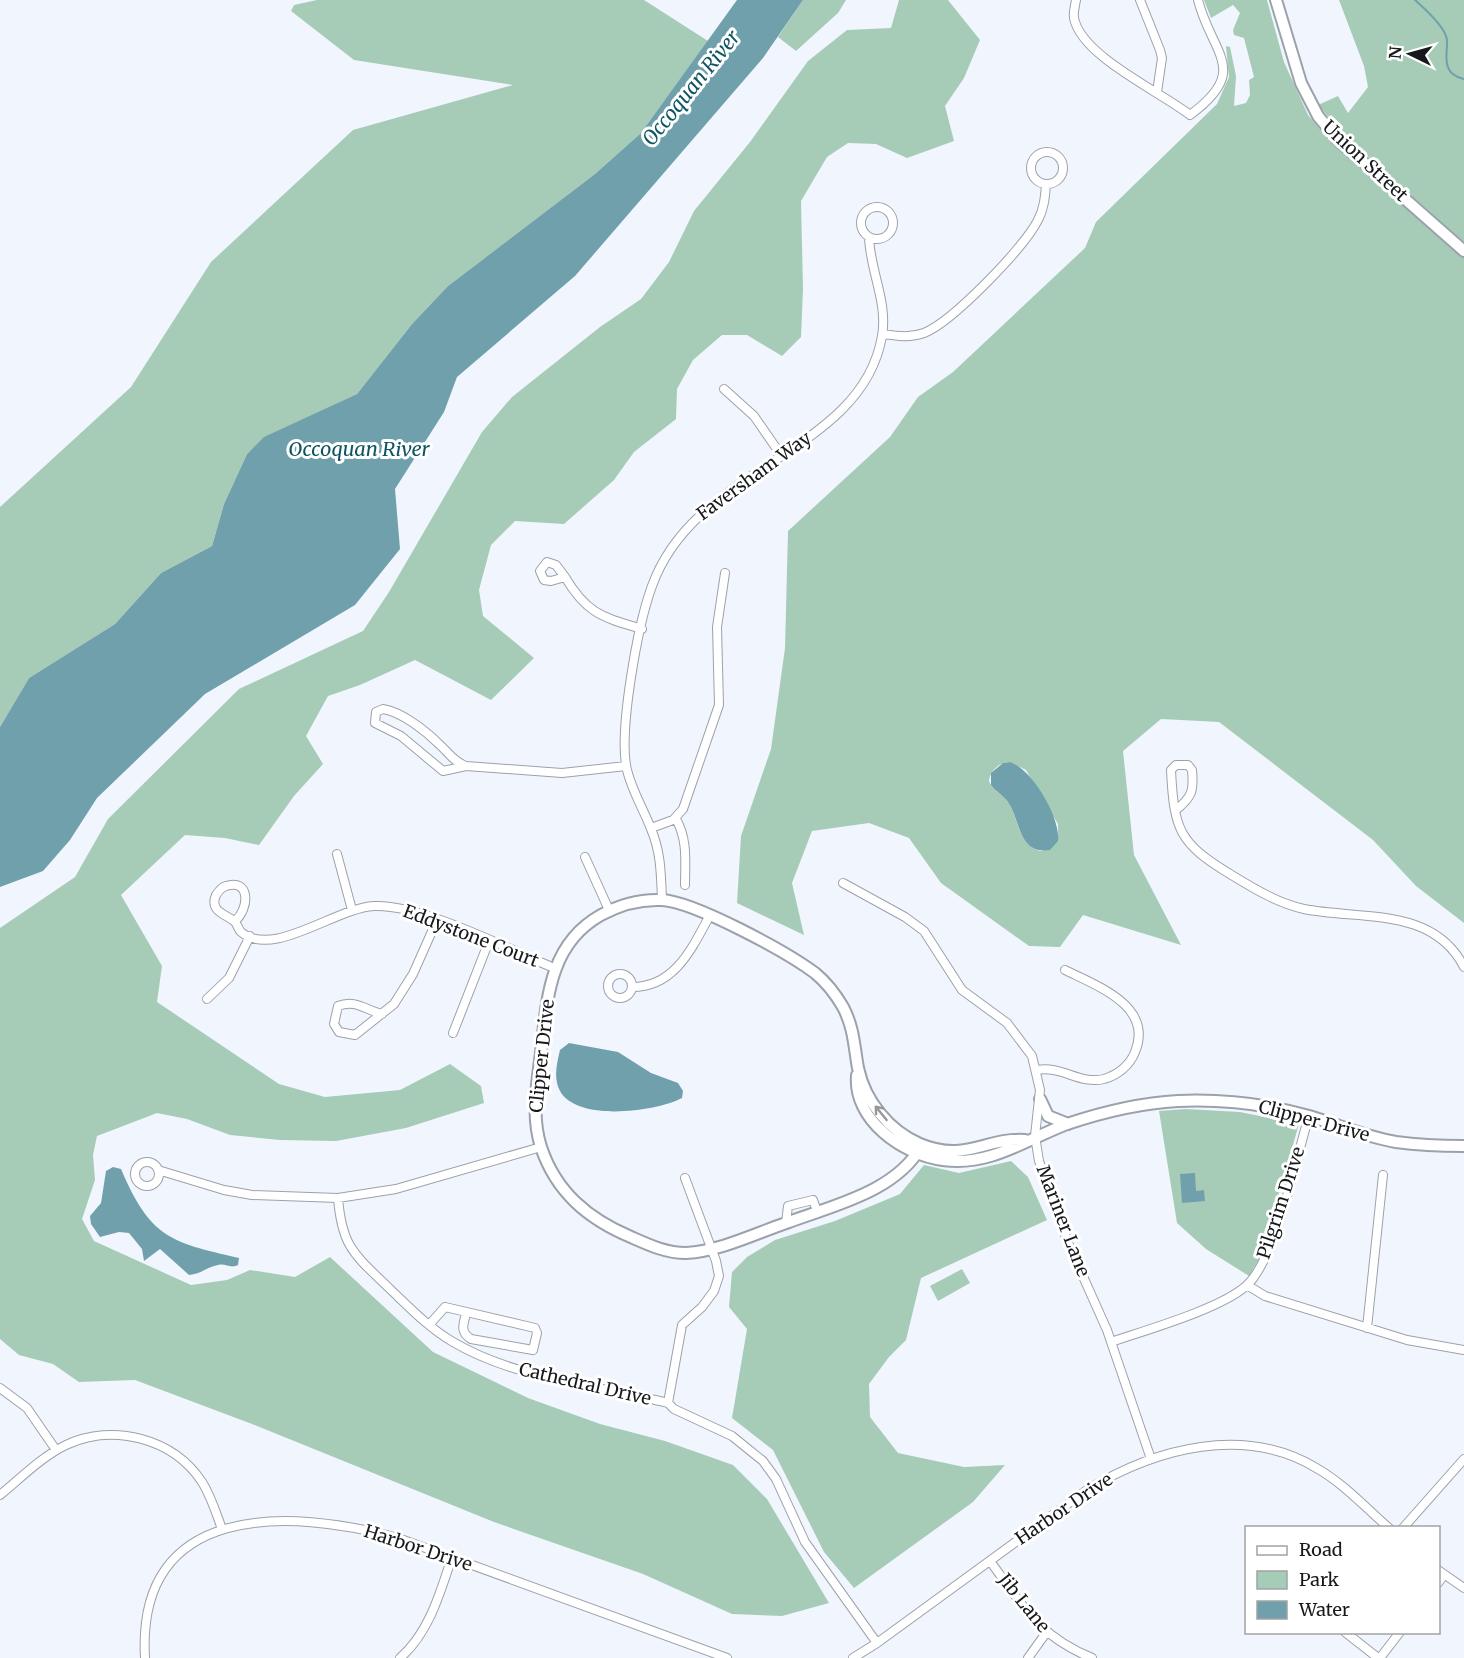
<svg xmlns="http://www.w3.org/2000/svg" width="1464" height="1658" viewBox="0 0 1464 1658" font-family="Merriweather,serif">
<rect width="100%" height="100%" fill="#f1f6fe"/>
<path fill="#a6ccb7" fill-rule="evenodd" d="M317 0H644L708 41 641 133 595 174 448 286 412 324 357 394 264 438 247 454 224 504 212 546 161 573 115 624 29 678 0 727V507L131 387 211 262 353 130 513 85 354 60 291 11 294 5Z
M803 0H846L838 13 796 51 778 37Z
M899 0H948L980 40 964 78 945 106 954 141 907 158 876 144 848 143 827 157 801 201 803 289 801 337 782 356 747 335H722L693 360 677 389 676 419 634 452 614 480 564 524 515 521 491 545 479 590 483 616 534 658 491 700 415 660 360 685 328 696 306 736 323 764 294 796 259 845 225 838 185 835 121 895 162 966 157 1002 279 1084 325 1097 400 1090 450 1064 481 1086 484 1103 406 1128 336 1141 280 1140 230 1135 187 1119 157 1113 97 1136 93 1155 95 1180 82 1219 94 1241 191 1285 227 1280 250 1270 295 1277 330 1257 433 1352 528 1398 600 1424 665 1441 733 1465 767 1499 829 1603 782 1616 732 1614 643 1574 494 1522 252 1424 135 1380 79 1382 53 1364 19 1355 0 1339V928L75 877 108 819 239 689 363 631 389 592 482 432 512 397 600 327 641 299 669 262 694 211 750 142 808 61 847 30 891 28Z
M1204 0H1267L1284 62 1308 115 1328 139 1464 258V923L1416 886 1373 840 1219 722 1161 719 1123 751 1134 855 1181 945 1083 915 1060 947 1029 946 941 883 909 838 869 823 812 831 792 883 804 935 737 903 741 836 771 749 785 648 788 531 890 437 918 397 953 372 1085 248 1096 222 1217 104 1229 77 1226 46 1230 47 1236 76 1234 106 1246 103 1250 95 1249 80 1254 77 1244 38 1234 35 1233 30 1240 13 1233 5 1211 18ZM1010 762 1026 770 1058 824V841L1042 851C1018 848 1019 818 1008 802 1002 794 993 791 989 781 990 770 1000 762 1010 762Z
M1339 0H1464V243L1345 136 1318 105 1338 96 1348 113 1368 87 1364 66Z
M1186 1109 1240 1112 1299 1124 1261 1256 1249 1276 1206 1249 1177 1223 1159 1111Z
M1011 1161 1028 1177 1047 1220 921 1278 906 1340 889 1357 869 1384 870 1417 898 1453 964 1467 1005 1465 973 1502 854 1588 824 1552 773 1450 732 1418 747 1329 729 1307 732 1272 747 1257 775 1240 835 1221 900 1194 924 1165 959 1173Z
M962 1269 970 1283 938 1301 930 1286Z"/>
<path fill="#70a0ab" d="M737 0H803L763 58 575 276 457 377 444 412 395 489 400 549 355 605 205 694 97 798 70 840 43 871 0 887V727L29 678 115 624 161 573 212 546 224 504 247 454 264 437 357 394 412 324 448 286 595 174 641 133Z
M1010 762C1032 769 1061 818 1058 841L1050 850C1018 855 1021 821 1008 802 1003 795 996 792 991 785V773L1003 763Z
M569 1043 618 1052 651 1073 678 1083 683 1091 682 1098C655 1112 577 1122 560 1091 553 1078 557 1063 560 1050Z
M113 1167 121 1169C150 1237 169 1242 239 1258L238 1265C230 1269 226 1263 218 1265 207 1267 201 1274 189 1275L160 1249 144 1261 142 1249 129 1233 119 1232 100 1237 91 1224 90 1216 101 1203 106 1171Z
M1195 1173 1196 1191 1204 1190 1205 1201 1182 1203 1180 1174Z"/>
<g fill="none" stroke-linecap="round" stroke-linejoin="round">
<path stroke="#70a0ab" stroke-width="2" d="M1415 0C1424 8 1442 24 1446 36 1451 46 1436 73 1464 79"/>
<defs>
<path id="street" d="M1076 0C1075 6 1073 12 1074 18 1081 56 1161 92 1190 115 1251 70 1212 55 1198 0
M1140 0 1160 50 1162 58 1157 92
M1031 168a16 16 0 1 1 32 0a16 16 0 1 1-32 0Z
M861 223a16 16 0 1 1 32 0a16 16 0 1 1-32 0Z
M883 334C897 336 910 338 924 333 952 322 1024 248 1038 220 1044 209 1045 197 1046 185
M724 389 754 416 781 455
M547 562 556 565 565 577 551 581 544 580 540 571Z
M565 577C587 614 602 617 642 629
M383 709C402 712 426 731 440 745 449 753 454 762 466 766L443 771 401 736 375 723 376 712Z
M466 766 562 773 626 766
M1176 810C1192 797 1194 791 1192 770L1188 765H1176L1171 770C1174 830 1179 843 1230 874 1253 888 1277 903 1304 909 1359 920 1433 906 1464 967
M676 819C688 840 685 862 685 885
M651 828 673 820 683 809 719 705 717 627 725 573
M337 854 352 910
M585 857 609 910
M843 883 905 917 924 931 962 990 1007 1023 1032 1056 1040 1090 1035 1136 1039 1161 1068 1243 1107 1330 1151 1459
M662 900C661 875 661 852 651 829 643 808 632 791 627 770 618 732 638 624 652 586 695 465 862 454 882 336 888 302 870 271 869 237
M235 921C250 908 250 878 226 886 222 887 218 892 216 895 209 911 225 914 234 921 237 923 238 929 241 932 273 959 335 908 374 906 422 904 508 949 554 968
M608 986a12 12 0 1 1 24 0a12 12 0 1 1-24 0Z
M632 987C675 987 692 948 710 915
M207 999 229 978 250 936
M382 1014C365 1010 356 999 338 1006L334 1024 339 1032 355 1035 394 1004 413 974 437 920
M453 1033 489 941
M1037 1070C1061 1065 1080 1085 1104 1079 1118 1075 1130 1065 1135 1052 1154 1006 1097 986 1065 970
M135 1174a12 12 0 1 1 24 0a12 12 0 1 1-24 0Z
M158 1170 224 1190 252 1195 338 1198 396 1189 541 1147
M338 1198C342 1248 355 1255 390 1289 410 1308 429 1328 453 1342 518 1380 597 1385 668 1403
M786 1223 788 1206 813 1200 817 1211
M1247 1285 1265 1296 1407 1340 1464 1350
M429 1325 445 1307 535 1328 537 1333 533 1350 471 1339C460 1332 463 1325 466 1314
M1367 1328 1383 1175
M1111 1342C1146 1330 1220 1309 1246 1286 1276 1260 1296 1157 1309 1116
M0 1388 27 1408 56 1450
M668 1403 674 1409 732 1436 763 1461 776 1479 805 1542 877 1643
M668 1403 682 1325 702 1307 714 1291 719 1276 716 1261 685 1178
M0 1495C21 1478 41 1457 66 1445 113 1423 173 1438 202 1482 211 1496 216 1513 222 1529
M1403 1528 1464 1459
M990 1561C1023 1606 1038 1636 1092 1658
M1438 1570 1464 1588
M1438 1583 1444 1575
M1345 1632 1378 1658
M145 1658C136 1502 289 1508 398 1538L727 1658
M400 1658C429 1633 440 1593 452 1557
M853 1658 877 1643 1087 1490C1156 1448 1245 1424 1318 1469 1344 1484 1366 1508 1389 1528
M1028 1658 1046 1633
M1380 1658 1400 1632"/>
<path id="secondary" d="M1276 0 1301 83 1318 116 1337 139 1464 251
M857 1075C853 1120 903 1155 943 1160 989 1167 1027 1139 1067 1124 1103 1112 1141 1103 1178 1101 1223 1099 1266 1104 1309 1116 1338 1125 1366 1137 1396 1142 1418 1145 1441 1146 1464 1146
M1040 1099 1048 1116 1068 1124
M922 1145C897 1191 835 1205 789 1222 756 1233 721 1251 686 1253 666 1253 649 1245 631 1237 588 1219 556 1192 541 1147 531 1116 537 1084 541 1053 547 999 549 944 601 915 619 905 641 899 662 900 695 902 787 952 815 973 826 982 836 995 843 1007 854 1028 854 1046 858 1068 865 1101 889 1131 920 1144 966 1163 986 1137 1025 1140"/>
</defs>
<use href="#street" stroke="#9ba2ab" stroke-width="10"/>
<use href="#secondary" stroke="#9ba2ab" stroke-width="14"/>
<use href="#street" stroke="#fff" stroke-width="8"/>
<use href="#secondary" stroke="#fff" stroke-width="10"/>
</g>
<defs><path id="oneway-shaft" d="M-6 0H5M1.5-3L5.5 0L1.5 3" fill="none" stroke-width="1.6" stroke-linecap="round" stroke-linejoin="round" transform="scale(1.5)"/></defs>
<use stroke="#969798" href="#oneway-shaft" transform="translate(881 1113) rotate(-129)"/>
<g text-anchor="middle" stroke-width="6" stroke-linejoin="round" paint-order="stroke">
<g font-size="18" fill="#16181b" stroke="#fff">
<text transform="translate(1365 161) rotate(43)" y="6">Union Street</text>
<text transform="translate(754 476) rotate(-36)" y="6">Faversham Way</text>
<text transform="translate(471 936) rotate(21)" y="6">Eddystone Court</text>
<text transform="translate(542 1056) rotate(-84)" y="6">Clipper Drive</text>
<text transform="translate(1314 1121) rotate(15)" y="6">Clipper Drive</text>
<text transform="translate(1281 1203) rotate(-72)" y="6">Pilgrim Drive</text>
<text transform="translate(1063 1221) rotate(69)" y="6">Mariner Lane</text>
<text transform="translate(585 1384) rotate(13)" y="6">Cathedral Drive</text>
<text transform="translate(1064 1509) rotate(-34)" y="6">Harbor Drive</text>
<text transform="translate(418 1548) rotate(18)" y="6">Harbor Drive</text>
<text transform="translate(1024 1603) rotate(51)" y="6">Jib Lane</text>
</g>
<g font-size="20" font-style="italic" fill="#0f5461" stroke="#fff">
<text transform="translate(691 88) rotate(-51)" y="7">Occoquan River</text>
<text x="359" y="456">Occoquan River</text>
</g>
</g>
<rect x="1245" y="1526" width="195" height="108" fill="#ffffff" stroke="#a2a3a4" stroke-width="1.5"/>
<rect x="1257" y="1546" width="30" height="9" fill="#ffffff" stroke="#a2a3a4" stroke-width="1.5"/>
<text x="1299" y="1556" font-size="18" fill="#16181b">Road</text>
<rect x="1257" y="1571" width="30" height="18" fill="#a6ccb7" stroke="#a2a3a4" stroke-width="1.5"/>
<text x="1299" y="1586" font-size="18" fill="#16181b">Park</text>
<rect x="1257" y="1601" width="30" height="18" fill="#70a0ab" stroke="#a2a3a4" stroke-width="1.5"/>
<text x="1299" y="1616" font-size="18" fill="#16181b">Water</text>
<g transform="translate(1410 54) rotate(275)" stroke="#ffffff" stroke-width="4.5" paint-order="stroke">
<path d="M0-4.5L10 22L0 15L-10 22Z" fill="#16181b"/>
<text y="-9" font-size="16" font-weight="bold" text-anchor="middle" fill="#16181b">N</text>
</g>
</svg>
